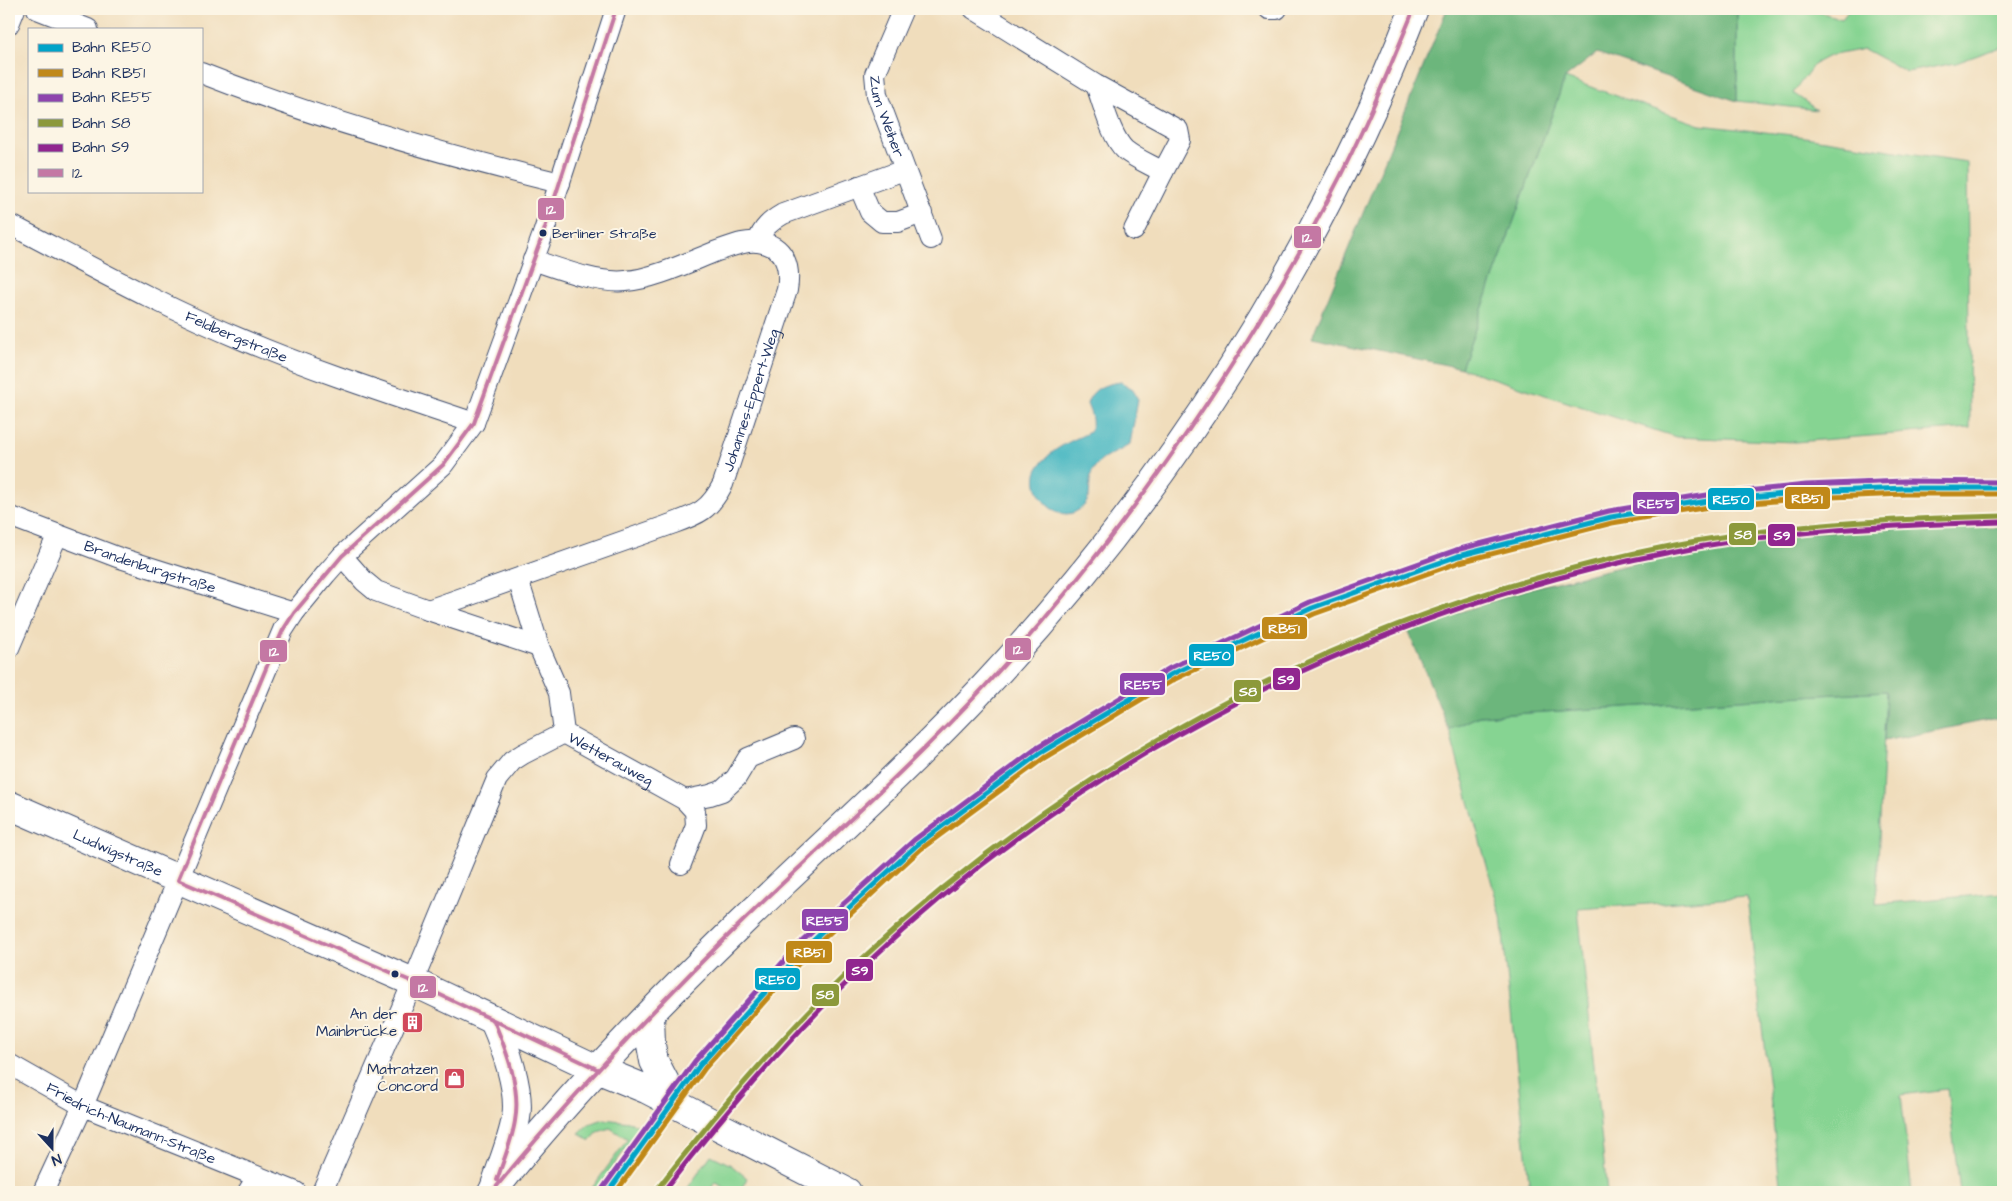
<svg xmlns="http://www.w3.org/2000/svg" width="2012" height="1201" viewBox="0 0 2012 1201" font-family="'Architects Daughter',sans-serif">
<rect width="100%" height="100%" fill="#fcf5e5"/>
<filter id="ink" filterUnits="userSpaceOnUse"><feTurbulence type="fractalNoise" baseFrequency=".02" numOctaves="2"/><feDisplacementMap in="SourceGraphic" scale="10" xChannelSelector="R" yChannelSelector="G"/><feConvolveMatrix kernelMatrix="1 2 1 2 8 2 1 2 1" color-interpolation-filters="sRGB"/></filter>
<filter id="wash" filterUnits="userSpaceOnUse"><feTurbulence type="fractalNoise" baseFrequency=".0096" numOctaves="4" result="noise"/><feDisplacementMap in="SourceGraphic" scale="20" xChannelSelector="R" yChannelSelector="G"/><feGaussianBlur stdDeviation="1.12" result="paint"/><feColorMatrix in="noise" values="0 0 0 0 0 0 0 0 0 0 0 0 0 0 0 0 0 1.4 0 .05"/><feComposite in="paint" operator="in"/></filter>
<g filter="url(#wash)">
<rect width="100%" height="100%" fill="#f0ddbc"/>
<path fill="#86d492" stroke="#508278" d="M1737 9H1810L1842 19 1850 9H2003V46L1956 63 1907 72 1864 49 1829 56 1814 64 1793 93 1817 110 1737 101Z
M1565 78 1700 125 1792 135 1967 162 1970 428 1795 442 1676 437 1461 368Z
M1886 691 1876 904 2003 893V1192H1960L1947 1089 1901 1095 1912 1192H1781L1747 897 1578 909 1607 1192H1530L1501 916 1449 730 1479 716Z
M604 1119 629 1122 641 1127 595 1192H589L628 1139 610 1128 598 1132 590 1141 579 1133 589 1124Z
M711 1155 731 1165 747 1178 740 1192H731L715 1182 709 1192H685Z"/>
<path fill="#6cb67c" stroke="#44726d" d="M1447 9H1737V101L1597 53 1565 78 1461 368 1312 337Z
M1962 526 2003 527V717L1884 741 1886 691 1479 716 1449 730 1408 630 1531 588 1699 548 1814 532Z"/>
<path fill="#49b8c2" stroke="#327490" d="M1121 382 1133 389 1138 400 1130 444C1119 453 1104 455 1095 467 1083 483 1099 500 1075 512 1054 522 1029 491 1037 471 1046 451 1069 442 1088 433 1096 425 1091 414 1087 404 1092 388 1105 384 1121 382Z"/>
</g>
<g filter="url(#ink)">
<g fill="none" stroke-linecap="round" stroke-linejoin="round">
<defs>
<g id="street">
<path d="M37 9 88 29"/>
<path id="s1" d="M903 9 875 74 877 95 931 239"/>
<path d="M974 9 1096 85 1178 130 1180 140 1163 172C1151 165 1136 159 1125 150 1111 137 1103 103 1096 85"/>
<path d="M1269 9H1277"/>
<path d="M9 24 15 9"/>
<path d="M201 73C318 119 438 153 560 183"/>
<path d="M859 186 870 212 882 222H898L922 213"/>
<path id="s2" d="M9 224C86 264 163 307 243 340 318 372 397 397 474 423"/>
<path d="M1134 230 1163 172"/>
<path d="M758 242C762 228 771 221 783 214L904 170"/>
<path id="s3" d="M9 516 117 557 294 613"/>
<path d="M342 556 364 581 376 591 428 610 539 647"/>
<path id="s4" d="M518 579 539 647 559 693 564 733 685 800 695 811 696 825 681 864"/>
<path id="s5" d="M428 610 666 526C696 515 708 513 723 484L787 290C791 267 785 245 758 242 744 240 730 247 717 251 691 261 654 279 626 281 598 284 560 269 533 260"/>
<path d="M9 648 57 536"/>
<path d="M685 800 710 795 722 791 736 778 748 758 794 739"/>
<path id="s6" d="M9 1064 83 1106 296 1192"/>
<path d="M43 1192 83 1106 283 630 294 613 326 574 342 556 443 465 474 423 543 234 616 9"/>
<path d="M248 1192 257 1177"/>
<path d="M322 1192 413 982 497 779 512 761 523 754 564 733"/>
</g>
<g id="secondary">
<path id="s7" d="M9 805 413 982 597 1069"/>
<path d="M494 1021C505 1046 521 1090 516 1118 512 1142 501 1166 494 1189"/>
</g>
<path id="primary" d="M650 1014 651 1045 654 1061 677 1105
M597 1069 646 1089 847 1192
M492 1192C580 1081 681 980 784 882 852 818 921 754 985 686 1168 490 1317 259 1414 9"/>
</defs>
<use href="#street" stroke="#3b496c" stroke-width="22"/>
<use href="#secondary" stroke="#3b496c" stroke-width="30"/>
<use href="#primary" stroke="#3b496c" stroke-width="30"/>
<use href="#street" stroke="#fff" stroke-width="20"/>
<use href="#secondary" stroke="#fff" stroke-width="28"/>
<use href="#primary" stroke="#fff" stroke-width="28"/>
<defs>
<path id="bus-1" d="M178 880 267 666 283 630 294 613 342 556 443 465 474 423 543 234 616 9
M178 880 413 982 597 1069
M494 1021C507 1052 521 1088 515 1121 512 1141 503 1161 497 1180
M492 1192C571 1096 656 1006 745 919 825 842 909 768 985 686 1121 538 1236 374 1330 196 1362 136 1388 72 1414 9"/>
</defs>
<use href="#bus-1" stroke="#fcf5e5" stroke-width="8"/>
<use href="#bus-1" stroke="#c478a4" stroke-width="4"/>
<defs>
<path id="rail-1" d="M608 1192 700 1065 804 949 917 845 1040 753 1172 674 1312 608 1458 556 1611 517 1708 501 1806 492 1905 488H2003"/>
<path id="rail-2" d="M616 1192 705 1068 808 953 921 849 1044 758 1175 679 1314 614 1460 562 1612 523 1709 507 1807 498 1905 494H2003"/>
<path id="rail-3" d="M603 1188 695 1061 799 944 914 840 1037 748 1170 668 1310 602 1456 550 1609 511 1707 495 1806 485 1904 481 2003 482"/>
<path id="rail-4" d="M655 1192C719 1109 787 1029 864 957 1089 748 1372 604 1674 545 1782 524 1893 519 2003 516"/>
<path id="rail-5" d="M663 1192C725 1112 791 1035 865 965 1088 754 1376 608 1676 551 1784 530 1894 525 2003 522"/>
</defs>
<use href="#rail-1" stroke="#fcf5e5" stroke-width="9"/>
<use href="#rail-2" stroke="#fcf5e5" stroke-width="9"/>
<use href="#rail-3" stroke="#fcf5e5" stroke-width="9"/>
<use href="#rail-4" stroke="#fcf5e5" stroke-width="9"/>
<use href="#rail-5" stroke="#fcf5e5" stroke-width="9"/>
<use href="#rail-1" stroke="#01a3c8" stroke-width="5"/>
<use href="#rail-2" stroke="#c08818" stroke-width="5"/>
<use href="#rail-3" stroke="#8e44ad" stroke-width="5"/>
<use href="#rail-4" stroke="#8c993b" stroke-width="5"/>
<use href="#rail-5" stroke="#91268f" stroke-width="5"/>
</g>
</g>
<defs>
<symbol id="building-square" viewBox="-11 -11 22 22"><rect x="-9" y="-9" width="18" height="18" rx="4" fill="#d1495b" stroke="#fcf5e5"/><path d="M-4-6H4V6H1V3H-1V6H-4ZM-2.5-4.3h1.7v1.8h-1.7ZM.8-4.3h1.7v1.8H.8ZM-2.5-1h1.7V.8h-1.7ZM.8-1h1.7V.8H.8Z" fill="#fff"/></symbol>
<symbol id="shop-square" viewBox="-11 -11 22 22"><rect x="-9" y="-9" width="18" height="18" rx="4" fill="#d1495b" stroke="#fcf5e5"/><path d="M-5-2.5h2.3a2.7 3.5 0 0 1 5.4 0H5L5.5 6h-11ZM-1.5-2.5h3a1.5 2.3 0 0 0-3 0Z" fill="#fff"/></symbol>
</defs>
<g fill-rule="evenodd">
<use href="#building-square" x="400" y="1010" width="25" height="25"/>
<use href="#shop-square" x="442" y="1066" width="25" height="25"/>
</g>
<g fill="#1b2f5e" stroke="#fcf5e5" stroke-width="2">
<circle cx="543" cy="233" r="4.5"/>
<circle cx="395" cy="974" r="4.5"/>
</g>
<g text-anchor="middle" stroke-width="4" stroke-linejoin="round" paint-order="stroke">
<g font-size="14" fill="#1b2f5e" stroke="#fcf5e5" text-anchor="start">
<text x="552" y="238">Berliner Straße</text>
</g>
<g font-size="15" fill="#1b2f5e" stroke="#fcf5e5">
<text dy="5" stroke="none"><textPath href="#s1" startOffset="115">Zum Weiher</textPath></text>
<text dy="5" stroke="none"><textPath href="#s2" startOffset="254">Feldbergstraße</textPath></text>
<text dy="5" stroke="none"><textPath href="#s5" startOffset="414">Johannes-Eppert-Weg</textPath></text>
<text dy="5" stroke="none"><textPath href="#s3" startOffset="150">Brandenburgstraße</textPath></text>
<text dy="5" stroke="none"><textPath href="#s4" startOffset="215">Wetterauweg</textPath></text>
<text dy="5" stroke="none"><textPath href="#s7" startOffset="119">Ludwigstraße</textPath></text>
<text dy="5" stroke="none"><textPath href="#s6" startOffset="136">Friedrich-Naumann-Straße</textPath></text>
</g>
<g font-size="15" fill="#1b2f5e" stroke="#fcf5e5" text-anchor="end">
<text x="397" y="1019">An der<tspan x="397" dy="17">Mainbrücke</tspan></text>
<text x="438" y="1074">Matratzen<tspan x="438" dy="17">Concord</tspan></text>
</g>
</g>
<g stroke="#fcf5e5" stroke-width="2">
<rect x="537" y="197" width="28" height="24" rx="5" fill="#c478a4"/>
<rect x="1293" y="225" width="29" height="24" rx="5" fill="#c478a4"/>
<rect x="1784" y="486" width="47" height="24" rx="5" fill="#c08818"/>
<rect x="1707" y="487" width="48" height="24" rx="5" fill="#01a3c8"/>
<rect x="1632" y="491" width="48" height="24" rx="5" fill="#8e44ad"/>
<rect x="1728" y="522" width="29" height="24" rx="5" fill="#8c993b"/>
<rect x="1767" y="523" width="29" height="24" rx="5" fill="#91268f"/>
<rect x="1261" y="616" width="47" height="24" rx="5" fill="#c08818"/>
<rect x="1004" y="637" width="28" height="24" rx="5" fill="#c478a4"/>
<rect x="259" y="639" width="29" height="24" rx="5" fill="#c478a4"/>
<rect x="1188" y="643" width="47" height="24" rx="5" fill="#01a3c8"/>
<rect x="1272" y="667" width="29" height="24" rx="5" fill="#91268f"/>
<rect x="1119" y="672" width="47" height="24" rx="5" fill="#8e44ad"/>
<rect x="1233" y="679" width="29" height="24" rx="5" fill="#8c993b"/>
<rect x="801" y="908" width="48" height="24" rx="5" fill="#8e44ad"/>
<rect x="785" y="940" width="48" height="24" rx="5" fill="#c08818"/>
<rect x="845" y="958" width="29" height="24" rx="5" fill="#91268f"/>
<rect x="754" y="967" width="47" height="24" rx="5" fill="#01a3c8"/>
<rect x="409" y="975" width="28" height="24" rx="5" fill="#c478a4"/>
<rect x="811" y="983" width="29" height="24" rx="5" fill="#8c993b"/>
</g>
<g font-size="14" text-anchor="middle" font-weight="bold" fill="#fff">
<text x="551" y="214">12</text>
<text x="1307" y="242">12</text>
<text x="1807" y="503">RB51</text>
<text x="1731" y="504">RE50</text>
<text x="1656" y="508">RE55</text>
<text x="1743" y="539">S8</text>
<text x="1782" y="540">S9</text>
<text x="1284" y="633">RB51</text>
<text x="1018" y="654">12</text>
<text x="274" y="656">12</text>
<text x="1212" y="660">RE50</text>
<text x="1286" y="684">S9</text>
<text x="1143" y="689">RE55</text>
<text x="1248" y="696">S8</text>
<text x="825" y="925">RE55</text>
<text x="809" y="957">RB51</text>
<text x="860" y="975">S9</text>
<text x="777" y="984">RE50</text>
<text x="423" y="992">12</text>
<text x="825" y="999">S8</text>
</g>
<rect width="2012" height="1201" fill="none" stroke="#fcf5e5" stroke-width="30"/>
<rect x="28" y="28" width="175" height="165" fill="#fcf5e5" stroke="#a2a6af"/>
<rect x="38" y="44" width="25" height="8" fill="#01a3c8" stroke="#a2a6af"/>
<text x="72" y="52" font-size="15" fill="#1b2f5e">Bahn RE50</text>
<rect x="38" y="69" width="25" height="8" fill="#c08818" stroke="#a2a6af"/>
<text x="72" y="78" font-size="15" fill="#1b2f5e">Bahn RB51</text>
<rect x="38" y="94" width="25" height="8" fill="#8e44ad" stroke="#a2a6af"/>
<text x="72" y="102" font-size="15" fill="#1b2f5e">Bahn RE55</text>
<rect x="38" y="119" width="25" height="8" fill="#8c993b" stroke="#a2a6af"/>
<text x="72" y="128" font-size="15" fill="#1b2f5e">Bahn S8</text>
<rect x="38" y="144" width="25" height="8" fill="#91268f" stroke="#a2a6af"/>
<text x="72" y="152" font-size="15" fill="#1b2f5e">Bahn S9</text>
<rect x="38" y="169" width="25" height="8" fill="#c478a4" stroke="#a2a6af"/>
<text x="72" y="178" font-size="15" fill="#1b2f5e">12</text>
<g transform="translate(52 1148) rotate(159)" stroke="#fcf5e5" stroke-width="4" paint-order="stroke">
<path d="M0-4L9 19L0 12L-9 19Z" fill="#1b2f5e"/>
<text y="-8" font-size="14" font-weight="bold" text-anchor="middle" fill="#1b2f5e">N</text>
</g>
</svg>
